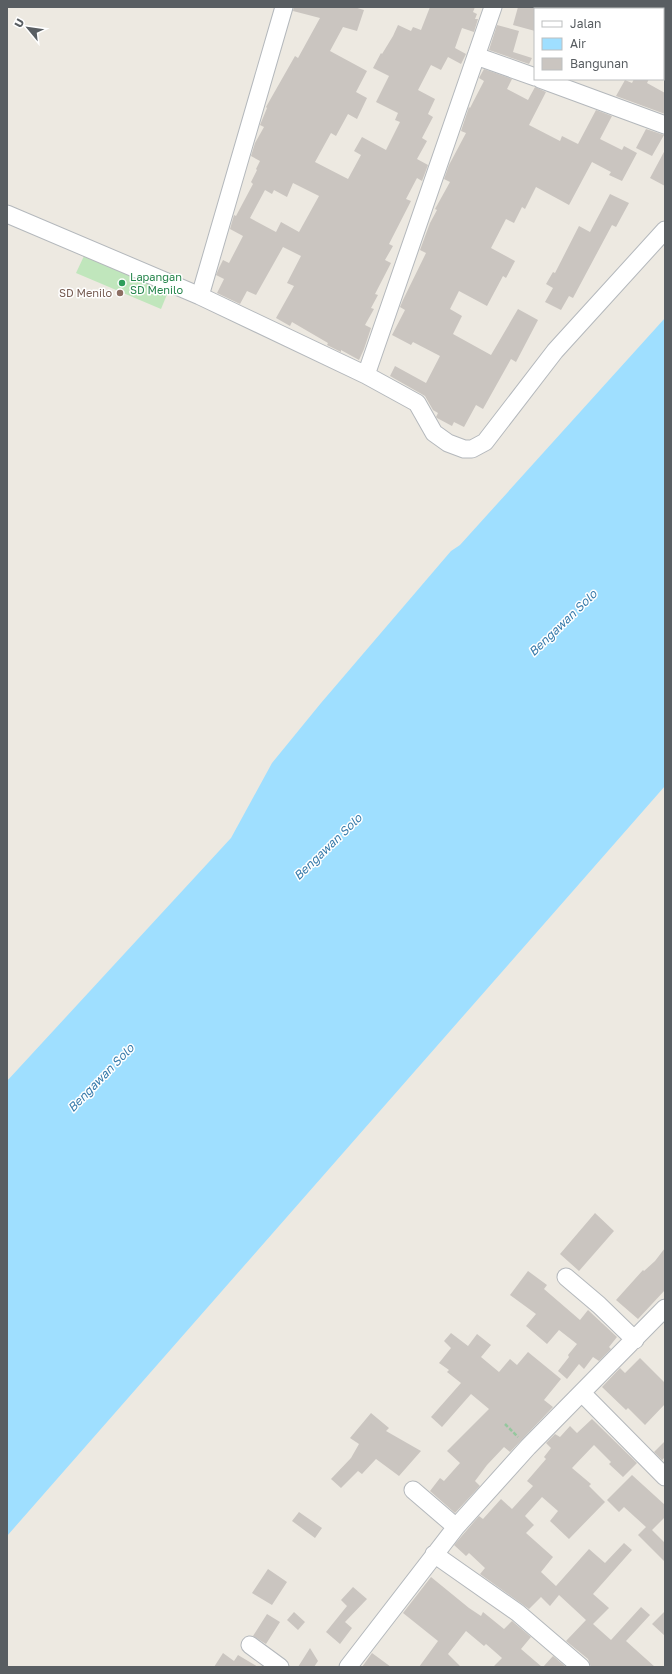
<svg xmlns="http://www.w3.org/2000/svg" width="672" height="1674" viewBox="0 0 672 1674" font-family="'Golos Text',sans-serif">
<rect width="100%" height="100%" fill="#ede9e1"/>
<path fill="#c0e6bc" d="M84 256 168 292 161 309 76 273Z"/>
<path fill="#9fdfff" d="M665 318V786L7 1536V1081L231 838 272 763 321 703 451 551 460 545Z"/>
<path fill="#cac5c0" fill-rule="evenodd" d="M294 7H354L364 10 357 31 343 27 330 51 367 71 356 92 367 98 357 119 348 114 336 136 331 133 315 162 348 179 361 155 354 151 362 137 386 150 400 122 395 120 398 113 376 102 389 76 373 68 381 53 382 54 393 36 398 25 411 31 413 27 421 30 430 7H475L473 12 477 14 475 19H478L474 32 462 28 455 48 466 54 461 64 448 57 441 70 431 65 418 90 435 99 428 114 433 117 422 138 427 141 417 159 428 165 422 181 417 178 406 199 411 201 389 244 393 246 385 260 391 263 375 294 378 295 371 308 374 309 365 325 371 328 364 349 359 360 341 350V352L327 345 328 343 292 322 290 326 276 318 294 286 287 283 301 256 283 247 256 295 247 291 240 304 217 293 224 279 216 275 219 268 223 260 229 263 243 236 230 229 234 215 236 216 253 184 251 182 257 170 256 169 260 161 251 156 255 143 264 127 260 125 267 108 266 107 295 56 298 58 320 18 293 11ZM293 183 319 196 299 232 281 222 276 232 250 218 265 190 272 194 274 190 287 197Z
M518 7H535V31L513 25Z
M497 25 519 31 513 52 532 58 529 64 489 50Z
M484 69 512 79 507 89 528 100 535 87 546 92 529 125 560 141 562 136 578 144 596 110 612 116 600 139 622 150 624 146 637 153 622 181 609 175 611 172 592 162 569 205 536 187 525 209 522 207 514 223 506 219 491 248 515 261 506 278 503 276 487 306 459 291 450 309 462 316 453 334 491 355 518 309 538 320 516 362 511 359 483 409 476 405 464 427 454 422 452 426 437 418 436 417 438 413 433 410 425 396 390 376 395 366 426 383 440 356 413 342 411 345 392 335 405 310 400 307 403 300 426 253 420 250 430 223 437 210 435 209 450 182 444 179 449 165 466 133 461 131 469 107 470 108 484 81 479 78Z
M634 79H649L647 83 665 93V114L616 96 625 80 632 83Z
M646 129 664 135 652 156 636 148Z
M665 150V186L650 178Z
M610 194 629 203 616 227 612 225 573 298 569 296 561 310 545 302 553 288 546 284 553 272 555 273 579 226 590 232Z
M595 1213 614 1231 579 1271 560 1254Z
M665 1248V1290L638 1319 616 1300 643 1270 644 1271 655 1261Z
M528 1271 547 1285 544 1289 580 1320 588 1310 617 1337 609 1347 611 1349 599 1361 593 1357 584 1369 579 1364 567 1379 558 1371 569 1357 568 1355 577 1344 559 1330 547 1344 526 1326 536 1314 510 1295Z
M451 1333 468 1346 477 1334 491 1345 481 1357 499 1372 510 1359 517 1365 528 1352 561 1379 544 1400 553 1407 510 1452 504 1447 487 1465 475 1481 480 1486 455 1513 430 1491 440 1478 444 1481 460 1463 447 1451 489 1409 471 1394 442 1427 431 1417 461 1383 447 1372 449 1370 439 1363 451 1348 444 1341Z
M640 1358 665 1383V1404L645 1425 628 1408 626 1410 602 1387 620 1368 625 1373Z
M371 1413 389 1428 386 1431 421 1451 399 1476 376 1459 362 1474 358 1471 341 1488 331 1479 351 1458 359 1444 350 1438Z
M592 1419 637 1463 623 1477 609 1464 611 1462 594 1445 572 1468 591 1484 589 1486 605 1502 569 1539 550 1521 558 1511 542 1497 525 1516 534 1525 526 1533 553 1557 541 1572 556 1586 589 1549 605 1563 624 1543 632 1550 593 1594 609 1608 593 1624 611 1640 641 1607 650 1615 626 1641 655 1667H591L588 1659 566 1641 586 1620 559 1595 550 1606 541 1597 529 1609 480 1574 485 1568 469 1553 466 1556 454 1545 479 1516 483 1519 501 1499 512 1509 533 1486 527 1481 546 1459 544 1457 551 1448 546 1443 555 1434 560 1437 570 1426 577 1433Z
M665 1441V1457L662 1460 654 1452Z
M632 1475 665 1505V1517L652 1530 665 1543V1562L638 1535 646 1527 624 1507 619 1512 607 1500Z
M299 1512 322 1528 315 1538 292 1521Z
M268 1569 287 1582 272 1605 252 1593Z
M431 1577 469 1608 481 1616 483 1612 504 1629 512 1621 531 1637 521 1649 542 1667H493L502 1658 486 1644 484 1646 466 1631 448 1654 461 1667H419L438 1641 403 1613Z
M353 1587 367 1599 345 1622 352 1628 340 1644 326 1632 347 1606 341 1600Z
M665 1611V1636L652 1624Z
M294 1612 305 1622 298 1630 287 1620Z
M267 1614 280 1622 266 1644 253 1636Z
M310 1648 318 1661 314 1667H298Z
M223 1653 234 1661 238 1655 258 1667H214Z
M372 1653 391 1667H362Z
M553 1656 566 1667H543Z"/>
<g fill="none" stroke-linecap="round" stroke-linejoin="round">
<defs>
<path id="minor" d="M476 56 535 77
M540 79 665 125
M7 214 200 296 284 7
M200 296 366 375 493 7
M366 375 417 403 434 433 448 443 464 449H472L485 442 555 351 665 230
M566 1277 599 1305 635 1340
M582 1393 665 1477
M413 1490 456 1527
M434 1554 518 1613 581 1667
M250 1645 280 1667
M348 1667 456 1527 528 1447 665 1308"/>
</defs>
<use href="#minor" stroke="#b4b8bc" stroke-width="19"/>
<path stroke="#95c79e" stroke-width="2.5" stroke-dasharray="4 2" stroke-linecap="butt" d="M505 1424 518 1437"/>
<use href="#minor" stroke="#fff" stroke-width="17"/>
</g>
<circle fill="#2e9e5b" stroke="#fff" stroke-width="1.5" cx="122" cy="283" r="4"/>
<circle fill="#8d6e63" stroke="#fff" stroke-width="1.5" cx="120" cy="293" r="4"/>
<g text-anchor="middle" stroke-width="3" stroke-linejoin="round" paint-order="stroke">
<g font-size="11" fill="#27864d" stroke="#fff" text-anchor="start">
<text x="130" y="281">Lapangan<tspan x="130" dy="13">SD Menilo</tspan></text>
</g>
<g font-size="11" fill="#785e54" stroke="#fff" text-anchor="end">
<text x="112" y="297">SD Menilo</text>
</g>
<g font-size="12" font-style="italic" fill="#377bab" stroke="#fff">
<text transform="translate(563 623) rotate(-44)" y="4">Bengawan Solo</text>
<text transform="translate(328 847) rotate(-44)" y="4">Bengawan Solo</text>
<text transform="translate(101 1078) rotate(-46)" y="4">Bengawan Solo</text>
</g>
</g>
<rect width="672" height="1674" fill="none" stroke="#595e62" stroke-width="16"/>
<rect x="534" y="8" width="130" height="72" fill="#ffffff" stroke="#bdbfc0"/>
<rect x="542" y="21" width="20" height="6" fill="#ffffff" stroke="#bdbfc0"/>
<text x="570" y="28" font-size="12" fill="#595e62">Jalan</text>
<rect x="542" y="38" width="20" height="12" fill="#9fdfff" stroke="#bdbfc0"/>
<text x="570" y="48" font-size="12" fill="#595e62">Air</text>
<rect x="542" y="58" width="20" height="12" fill="#cac5c0" stroke="#bdbfc0"/>
<text x="570" y="68" font-size="12" fill="#595e62">Bangunan</text>
<g transform="translate(28 28) rotate(299)" stroke="#ffffff" stroke-width="3" paint-order="stroke">
<path d="M0-3L7 15L0 10L-7 15Z" fill="#595e62"/>
<text y="-6" font-size="11" font-weight="bold" text-anchor="middle" fill="#595e62">U</text>
</g>
</svg>
